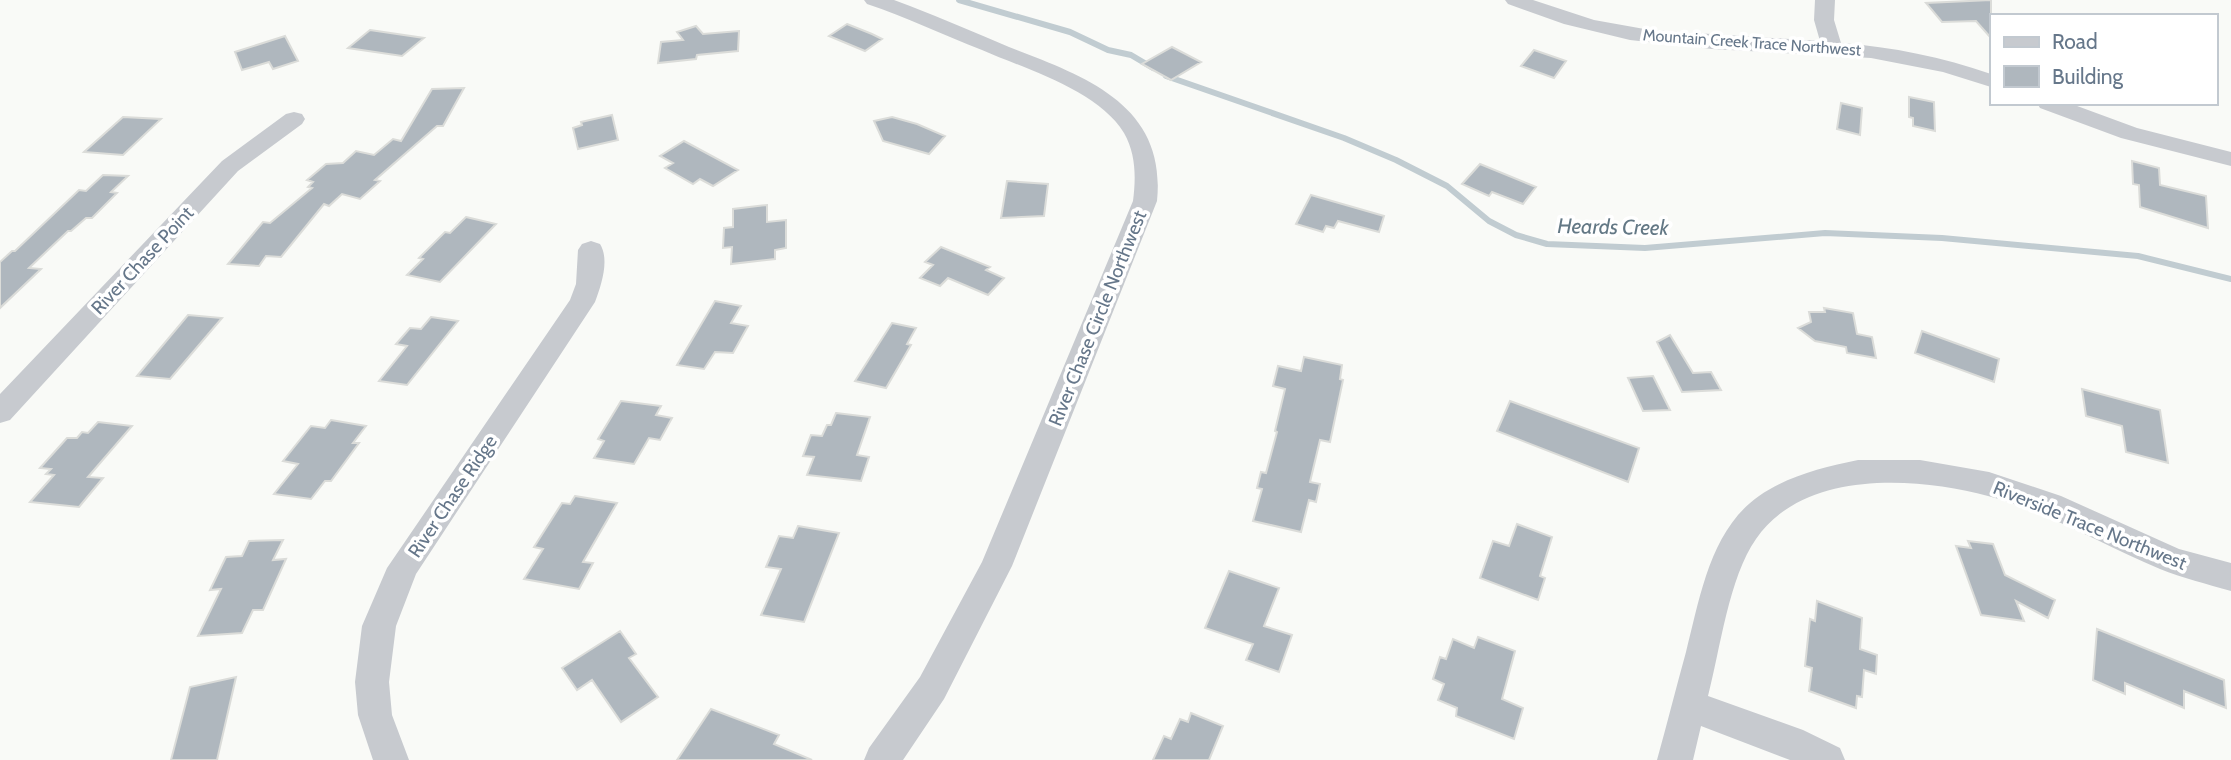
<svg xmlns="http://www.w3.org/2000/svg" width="2231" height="760" viewBox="0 0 2231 760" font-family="Cabin,sans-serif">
<rect width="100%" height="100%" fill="#f9faf7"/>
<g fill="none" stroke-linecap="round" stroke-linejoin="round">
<path stroke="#c1ccd1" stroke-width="6" d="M959 0 1070 32 1108 50 1131 55 1153 68
M1166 76 1344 138 1396 160 1447 186 1489 221 1516 235 1547 244 1645 248 1825 233 1942 238 2138 256 2231 279"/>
</g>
<path fill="#afb7be" stroke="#dbdcd9" stroke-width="2" d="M1991 0V38L1976 21 1942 22 1926 3Z
M847 24 872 34 882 39 865 51 829 36Z
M696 26 703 34 739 31 738 51 697 55 696 59 658 63 661 42 683 40 677 32Z
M370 30 424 38 402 56 348 48Z
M285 36 298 61 273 69 269 62 242 70 235 52Z
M1172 47 1201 62 1171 80 1142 64Z
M1534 50 1566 61 1554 78 1521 66Z
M464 88 443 126H437L375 180 380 181 360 199 342 194 329 206 324 204 281 257 266 256 259 266 228 264 263 222 270 223 312 188 308 187 313 182 307 180 326 164 343 163 356 151 374 155 393 139 401 141 432 89Z
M1909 97 1934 102 1935 131 1913 126V118L1909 117Z
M1841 103 1862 108 1860 135 1837 129Z
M612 115 618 140 578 149 573 128 582 125 581 122Z
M123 117 161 119 123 155 84 152Z
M892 117 917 124 945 136 929 154 883 141 874 121Z
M684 141 738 170 713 186 700 179 693 184 665 168 673 163 660 156Z
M2132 161 2159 168 2160 185 2206 196 2208 228 2140 207 2139 185 2133 184Z
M1480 164 1536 187 1523 204 1492 192 1489 196 1462 184Z
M103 175 128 176 111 192 117 193 92 218H86L71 231H68L29 268 41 269 0 308V262L12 251H15L79 190 86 191Z
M1007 181 1048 184 1044 216 1001 218Z
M1311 195 1384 216 1379 232 1338 221 1334 228 1326 226 1323 232 1296 224Z
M767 205V222L786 220V248L775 250V259L731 264 732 247 723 248 724 228 733 227V209Z
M466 217 496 224 440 282 407 275 423 259 419 258 445 232 450 233Z
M941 247 990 267 986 270 1004 278 988 295 948 278 940 286 920 278 933 265 925 262Z
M715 301 741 306 731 323 748 326 733 353 715 352 704 369 677 365Z
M1824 308 1853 313 1857 334 1872 337 1876 358 1847 353 1846 347 1815 341 1798 328 1811 322 1809 312H1825Z
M188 315 222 318 170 379 137 376Z
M431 317 458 321 407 385 379 381 407 346 396 344 410 328 421 329Z
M892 323 916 328 907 344 911 345 886 388 855 381Z
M1922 331 1999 359 1994 382 1915 353Z
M1670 335 1693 373 1711 372 1721 390 1682 392 1657 342Z
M1304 357 1342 365 1340 379 1343 380 1330 442 1320 440 1310 482 1320 484 1316 502 1309 500 1301 532 1253 521 1262 489 1257 488 1261 472 1266 473 1277 432 1275 431 1285 389 1273 386 1278 366 1301 371Z
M1653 376 1670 410 1643 411 1628 378Z
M2082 389 2160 410 2168 463 2126 452 2122 426 2086 416Z
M621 401 661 406 656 415 672 418 660 440 649 438 634 464 594 458 604 441 598 439Z
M1510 401 1639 448 1628 482 1497 431Z
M836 413 870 417 857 455 869 457 861 481 807 475 814 457 803 456 811 435 822 436 827 425H831Z
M331 420 366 426 353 443H359L331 481H325L311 499 274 494 298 464 283 461 311 426 325 428Z
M98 422 132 426 88 477 103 478 79 507 30 502 54 475 46 474 51 469 40 468 67 438H77L82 432 88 433Z
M575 496 617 503 583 562 593 563 579 589 524 579 543 549 534 547 562 503 570 504Z
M1517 524 1552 537 1540 576 1545 578 1538 600 1480 578 1493 541 1509 546Z
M798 526 839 533 804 622 761 615 781 569 766 567 779 536 793 538Z
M283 540 273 560 286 559 263 610H253L242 633 198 636 221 589 210 590 226 557 242 556 249 541Z
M1968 541 1993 544 2005 575 2055 600 2048 618 2016 601 2024 621 1981 615 1956 546 1971 548Z
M1229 571 1279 588 1264 626 1292 635 1279 672 1246 660 1253 644 1205 628Z
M1817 601 1862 618 1860 649 1877 655 1876 674 1864 670 1862 697 1857 696 1856 708 1809 691 1812 668 1805 666 1810 619 1815 621Z
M2097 629 2224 680 2226 708 2184 691V708L2125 683V694L2093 680Z
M620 631 636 654 629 658 658 697 621 722 592 680 577 690 562 668Z
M1478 637 1515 651 1502 699 1523 708 1514 739 1456 716 1457 708 1438 700 1444 684 1433 679 1440 657 1446 659 1453 639 1474 648Z
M236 677 217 760H171L190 687Z
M711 709 779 735 774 744 812 760H677Z
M1191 713 1223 726 1209 760H1153L1164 736 1171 739 1180 719 1188 722Z"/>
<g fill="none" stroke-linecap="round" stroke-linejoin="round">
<path fill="#c7cacf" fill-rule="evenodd" d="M864 0H894L910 6C944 19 976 33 1009 47 1084 76 1167 104 1157 201L1012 566 944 699 903 760H864L869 748 920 677 982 562 1133 201C1136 178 1136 154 1124 133 1098 90 1025 69 982 50 943 35 906 17 867 4Z
M1505 0H1533L1594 20 1650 30 1820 41 1814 20 1815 0H1835L1834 20 1841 43C1893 47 1942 57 1991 74V87L1943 72 1871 58 1712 49 1630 40 1564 24 1508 4Z
M2037 103H2069L2137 128 2231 152V166L2121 138 2040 108Z
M294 112 302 114 305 119 302 124 238 171 10 420 0 423V394L222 161 286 114Z
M591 241 600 244C610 260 601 286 595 302L416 574 396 626 389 682 392 715 409 760H373L358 715 355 682 362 626 387 568 570 300 576 284 578 250 582 244Z
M1858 460H1920L1989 472 2061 496 2179 549 2231 563V591C2207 584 2182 578 2160 569 2103 545 2048 512 1988 496 1917 477 1804 469 1756 539 1729 577 1720 650 1708 696L1803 730 1840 748 1845 760H1790L1701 726 1693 760H1657C1667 724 1676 688 1686 652 1700 598 1710 530 1759 496 1788 476 1823 467 1858 460Z"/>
</g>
<g text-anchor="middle" stroke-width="7" stroke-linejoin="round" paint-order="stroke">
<g font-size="16" fill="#66778a" stroke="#fff">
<text transform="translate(1752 42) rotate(4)" y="6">Mountain Creek Trace Northwest</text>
</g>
<g font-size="19" fill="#66778a" stroke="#fff">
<text transform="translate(142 260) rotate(-47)" y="7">River Chase Point</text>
<text transform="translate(1097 318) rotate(-68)" y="7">River Chase Circle Northwest</text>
<text transform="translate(452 496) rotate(-56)" y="7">River Chase Ridge</text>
<text transform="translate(2090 525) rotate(22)" y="7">Riverside Trace Northwest</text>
</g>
<g font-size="21" font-style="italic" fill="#637885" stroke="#fff">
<text transform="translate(1613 227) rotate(1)" y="7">Heards Creek</text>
</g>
</g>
<rect x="1990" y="14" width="228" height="91" fill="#ffffff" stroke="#c2c9d0" stroke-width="2"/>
<rect x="2004" y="37" width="35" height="10" fill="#c7cacf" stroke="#c2c9d0" stroke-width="2"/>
<text x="2052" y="49" font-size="21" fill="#66778a">Road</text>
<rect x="2004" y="66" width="35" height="21" fill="#afb7be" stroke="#c2c9d0" stroke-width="2"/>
<text x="2052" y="84" font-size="21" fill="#66778a">Building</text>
</svg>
